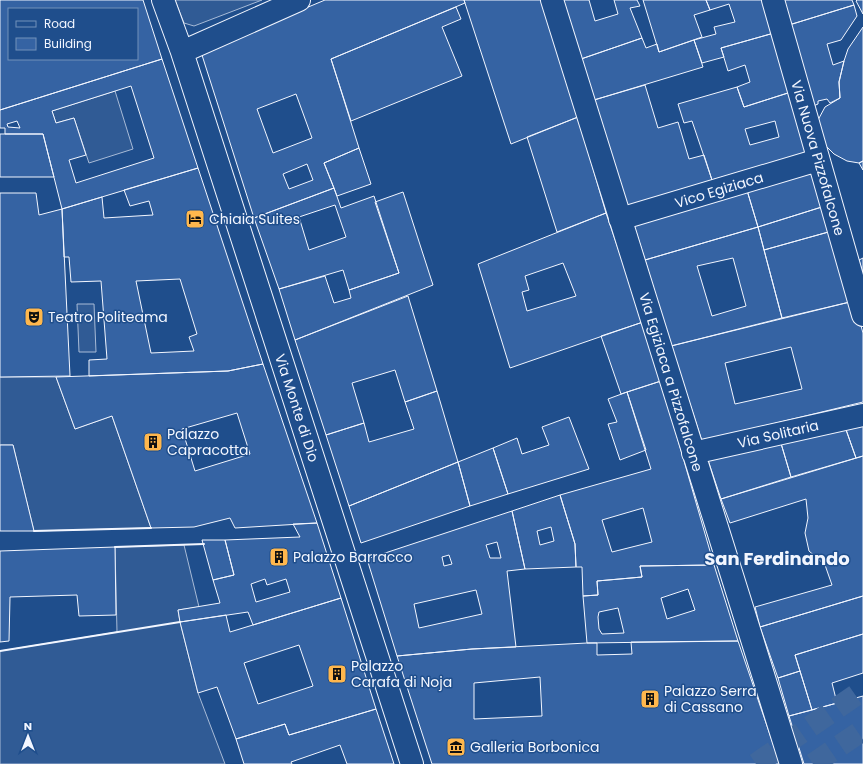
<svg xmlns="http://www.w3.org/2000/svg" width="863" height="764" viewBox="0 0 863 764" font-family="Poppins,sans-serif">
<rect width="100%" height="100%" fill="#1f4e8c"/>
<path fill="#305b95" stroke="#a8bbd7" d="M175 0H262L194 26 184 23Z
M115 91 133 149 89 163 74 118 56 123 52 111Z
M77 304H94L96 352H79Z
M0 377H56L75 429 112 416 151 528 34 531 13 445H0Z
M184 545 199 607 178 610 180 622 198 693 225 764H0V651L117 632 115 547Z"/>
<path fill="#3563a3" stroke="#f2f6ff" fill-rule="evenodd" d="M0 0H143L162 59 0 110ZM9 9H137V59H9Z
M325 0H464L465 3 331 59 359 148 324 163 334 188 254 218 201 52ZM296 94 312 138 273 153 257 109ZM307 164 313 180 289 189 283 174Z
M464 0H543L578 117 511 144Z
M561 0H589L595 21 618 14 614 0H637L640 6 630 8 642 38 581 59Z
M643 0H706L710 10 694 15 702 37 659 52Z
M706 0H763L774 33 721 48 724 57 702 63 694 40 716 34 714 27 735 22 729 4 710 10Z
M781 0H852L854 5 789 25Z
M857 0H863V14L856 1Z
M854 5 857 16 841 40 827 44 833 65 844 61 839 82 840 98 830 103 827 99 818 101V104L811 107 789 25Z
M456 7 461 19 442 27 462 76 351 121 331 59Z
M863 27V161L859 163 847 161 834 154 825 145 818 120 825 107 840 98 839 82 844 61 848 49Z
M774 33 791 92 744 107 737 87 750 82 745 65 728 71 721 48Z
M642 38 646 48 657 44 659 52 694 40 703 67 594 100 581 59Z
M162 59 198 168 62 209 43 134H5V128H0V110ZM131 86 154 158 76 183 69 160 86 155 74 118 56 123 52 111ZM17 121 20 128 8 127 7 124Z
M645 85 658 128 678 122 689 159 704 155 712 180 628 207 594 100Z
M737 87 744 107 791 92 810 152 712 180 692 121 684 123 678 104ZM775 121 779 137 750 145 745 129Z
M578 117 606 213 557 232 527 137Z
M0 134H43L54 177H0Z
M359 148 371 184 337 196 324 163Z
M863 161V170L859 163Z
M816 167 825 206 758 227 746 187Z
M198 168 263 364 228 371 89 376V360L107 359 101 281 71 282 69 257H64L62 209 102 197 104 218 153 215 149 201 130 206 124 190ZM180 279 197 334 189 337 194 351 151 353 136 281Z
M746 187 758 227 645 260 633 222Z
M334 188 341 208 374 196 399 273 349 290 343 270 279 289 254 218ZM335 205 346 237 309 250 299 217Z
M403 192 433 285 295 340 279 289 325 276 334 303 351 298 349 290 399 273 375 202Z
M0 193H36L39 215 62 209 70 376 0 377Z
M825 206 832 231 764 250 758 227Z
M606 213 643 322 510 368 478 264ZM563 263 576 296 527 311 522 292 529 290 525 276Z
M758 227 782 318 671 346 645 260ZM733 258 746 306 712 316 697 266Z
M832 231 854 301 782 318 764 250Z
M863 258V274L859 260Z
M408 296 437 391 405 402 395 370 352 383 364 423 326 435 295 340Z
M854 301 863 333V402L702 441 671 346ZM791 347 802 389 735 404 725 363Z
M643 322 661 381 621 394 601 336Z
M263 364 317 523 235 528 230 518 194 527 151 528 112 416 75 429 56 377 228 371ZM237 413 250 454 195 471 182 429Z
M661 381 714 565 640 566 642 577 597 581 598 595 583 596 582 567H576L575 544 560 495 651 469 627 392ZM643 508 652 542 612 552 602 520Z
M437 391 458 462 349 506 326 435 364 423 369 442 414 429 405 402Z
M627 392 646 450 620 460 608 424 617 422 608 399Z
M569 417 589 469 508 494 493 448 517 438 522 454 549 445 542 427Z
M863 420V456L856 458 844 424Z
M844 424 856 458 791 477 780 440Z
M780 440 791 477 721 499 707 457Z
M0 445H13L34 531H0Z
M493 448 508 494 470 506 458 462Z
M863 456V596L760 627 755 607 832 585 825 565 809 551 805 533 808 518 806 499 730 523 721 499Z
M458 462 470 506 361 543 349 506Z
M560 495 575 544 576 567 525 569 512 511ZM551 527 554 541 540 545 537 531Z
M512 511 525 569 507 571 516 647 472 649 397 656 367 559ZM497 542 501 558H490L486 545ZM449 555 452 564 444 566 442 557ZM476 590 482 614 419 628 414 604Z
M317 523 341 598 253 625 248 612 180 622 178 610 220 603 213 580 234 575 225 540 300 537 293 524ZM265 579 267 585 286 579 290 592 256 602 251 584Z
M202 540H225L234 575 213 580Z
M115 547 116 615 79 616 77 595 10 597 9 641 0 642V551Z
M714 565 738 641 587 643 583 596 598 595 597 581 642 577 640 566ZM688 589 695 610 667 619 661 598ZM618 608 624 633 602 634 599 629 598 617 599 612Z
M863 596V634L795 655 800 671 778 678 760 627Z
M341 598 376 709 289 735 285 724 236 739 217 687 198 693 180 622 226 615 230 632ZM299 645 313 686 258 704 244 663Z
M863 634V673L832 683 837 703 812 710 795 655Z
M738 641 780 764H432L397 656 472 649 587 643H597V655L632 654 631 642ZM540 677 542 716 474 719V683Z
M800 671 812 710 789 716 778 678Z
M863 696V764H804L789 716Z
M376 709 394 764H347L340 745 291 762 292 764H244L236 739 285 724 289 735Z"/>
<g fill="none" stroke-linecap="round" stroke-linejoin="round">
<path stroke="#3f679d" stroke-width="22" stroke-dasharray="22 11" stroke-linecap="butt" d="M756 764 863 690
M813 764 863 730"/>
<defs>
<path id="minor" d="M163 0 182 52 412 764
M552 0 791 764
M773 0 863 315
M182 52 299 0
M620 219 818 160
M693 453 863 415"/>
</defs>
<use href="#minor" stroke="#f2f6ff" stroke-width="24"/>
<use href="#minor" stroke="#1f4e8c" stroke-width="22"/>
<path stroke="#f2f6ff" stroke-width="2" d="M34 531 151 528
M115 547 204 544
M0 651 180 622"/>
</g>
<defs>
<symbol id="hotel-square" viewBox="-11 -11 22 22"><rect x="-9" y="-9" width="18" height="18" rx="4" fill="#ffb74d" stroke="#1f4e8c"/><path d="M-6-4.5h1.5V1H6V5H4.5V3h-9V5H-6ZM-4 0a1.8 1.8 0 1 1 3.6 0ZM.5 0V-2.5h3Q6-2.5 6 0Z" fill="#111"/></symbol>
<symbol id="theatre-square" viewBox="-11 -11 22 22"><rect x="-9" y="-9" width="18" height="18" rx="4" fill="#ffb74d" stroke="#1f4e8c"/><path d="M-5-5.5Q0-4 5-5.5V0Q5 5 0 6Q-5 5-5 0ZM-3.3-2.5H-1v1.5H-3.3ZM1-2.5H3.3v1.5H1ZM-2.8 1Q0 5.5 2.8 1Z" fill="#111"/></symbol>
<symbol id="building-square" viewBox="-11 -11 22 22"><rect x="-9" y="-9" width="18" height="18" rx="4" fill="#ffb74d" stroke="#1f4e8c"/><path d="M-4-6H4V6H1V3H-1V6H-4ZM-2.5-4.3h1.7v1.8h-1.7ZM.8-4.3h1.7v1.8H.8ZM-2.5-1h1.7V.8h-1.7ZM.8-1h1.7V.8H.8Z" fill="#111"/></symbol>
<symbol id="museum-square" viewBox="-11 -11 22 22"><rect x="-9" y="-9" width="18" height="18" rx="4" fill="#ffb74d" stroke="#1f4e8c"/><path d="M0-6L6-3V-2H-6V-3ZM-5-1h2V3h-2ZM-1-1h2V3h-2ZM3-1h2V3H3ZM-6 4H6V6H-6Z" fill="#111"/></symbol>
</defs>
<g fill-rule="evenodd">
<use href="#hotel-square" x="184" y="208" width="22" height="22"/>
<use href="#theatre-square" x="23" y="306" width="22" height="22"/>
<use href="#building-square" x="142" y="431" width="22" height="22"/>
<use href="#building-square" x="268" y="546" width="22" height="22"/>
<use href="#building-square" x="326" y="663" width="22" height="22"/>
<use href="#building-square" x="639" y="688" width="22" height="22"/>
<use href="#museum-square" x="445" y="736" width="22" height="22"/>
</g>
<g text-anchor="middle" stroke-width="3" stroke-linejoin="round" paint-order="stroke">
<g font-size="14" fill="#f2f6ff" stroke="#1f4e8c">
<text transform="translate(818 158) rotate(74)" y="5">Via Nuova Pizzofalcone</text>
<text transform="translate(719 190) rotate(-17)" y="5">Vico Egiziaca</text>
<text transform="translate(671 382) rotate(73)" y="5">Via Egiziaca a Pizzofalcone</text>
<text transform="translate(297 408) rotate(72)" y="5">Via Monte di Dio</text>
<text transform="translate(778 434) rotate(-13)" y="5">Via Solitaria</text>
</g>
<g font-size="14" fill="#f2f6ff" stroke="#1f4e8c" text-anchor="start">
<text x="209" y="224">Chiaia Suites</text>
<text x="48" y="322">Teatro Politeama</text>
<text x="167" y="439">Palazzo<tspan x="167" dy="16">Capracotta</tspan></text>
<text x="293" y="562">Palazzo Barracco</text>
<text x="351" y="671">Palazzo<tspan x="351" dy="16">Carafa di Noja</tspan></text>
<text x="664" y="696">Palazzo Serra<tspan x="664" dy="16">di Cassano</tspan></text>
<text x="470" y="752">Galleria Borbonica</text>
</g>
<g font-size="18" font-weight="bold" fill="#f2f6ff" stroke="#1f4e8c">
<text x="777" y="565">San Ferdinando</text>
</g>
</g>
<rect x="8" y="8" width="130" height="52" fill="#1f4e8c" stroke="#7391ba"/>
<rect x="16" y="21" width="20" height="6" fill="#1f4e8c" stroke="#7391ba"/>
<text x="44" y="28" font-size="12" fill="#f2f6ff">Road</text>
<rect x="16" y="38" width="20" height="12" fill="#3563a3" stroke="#7391ba"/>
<text x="44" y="48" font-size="12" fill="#f2f6ff">Building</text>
<g transform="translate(28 736)" stroke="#1f4e8c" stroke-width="3" paint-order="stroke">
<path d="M0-3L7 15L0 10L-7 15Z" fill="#f2f6ff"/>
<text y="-6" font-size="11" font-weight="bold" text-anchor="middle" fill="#f2f6ff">N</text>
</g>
</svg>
